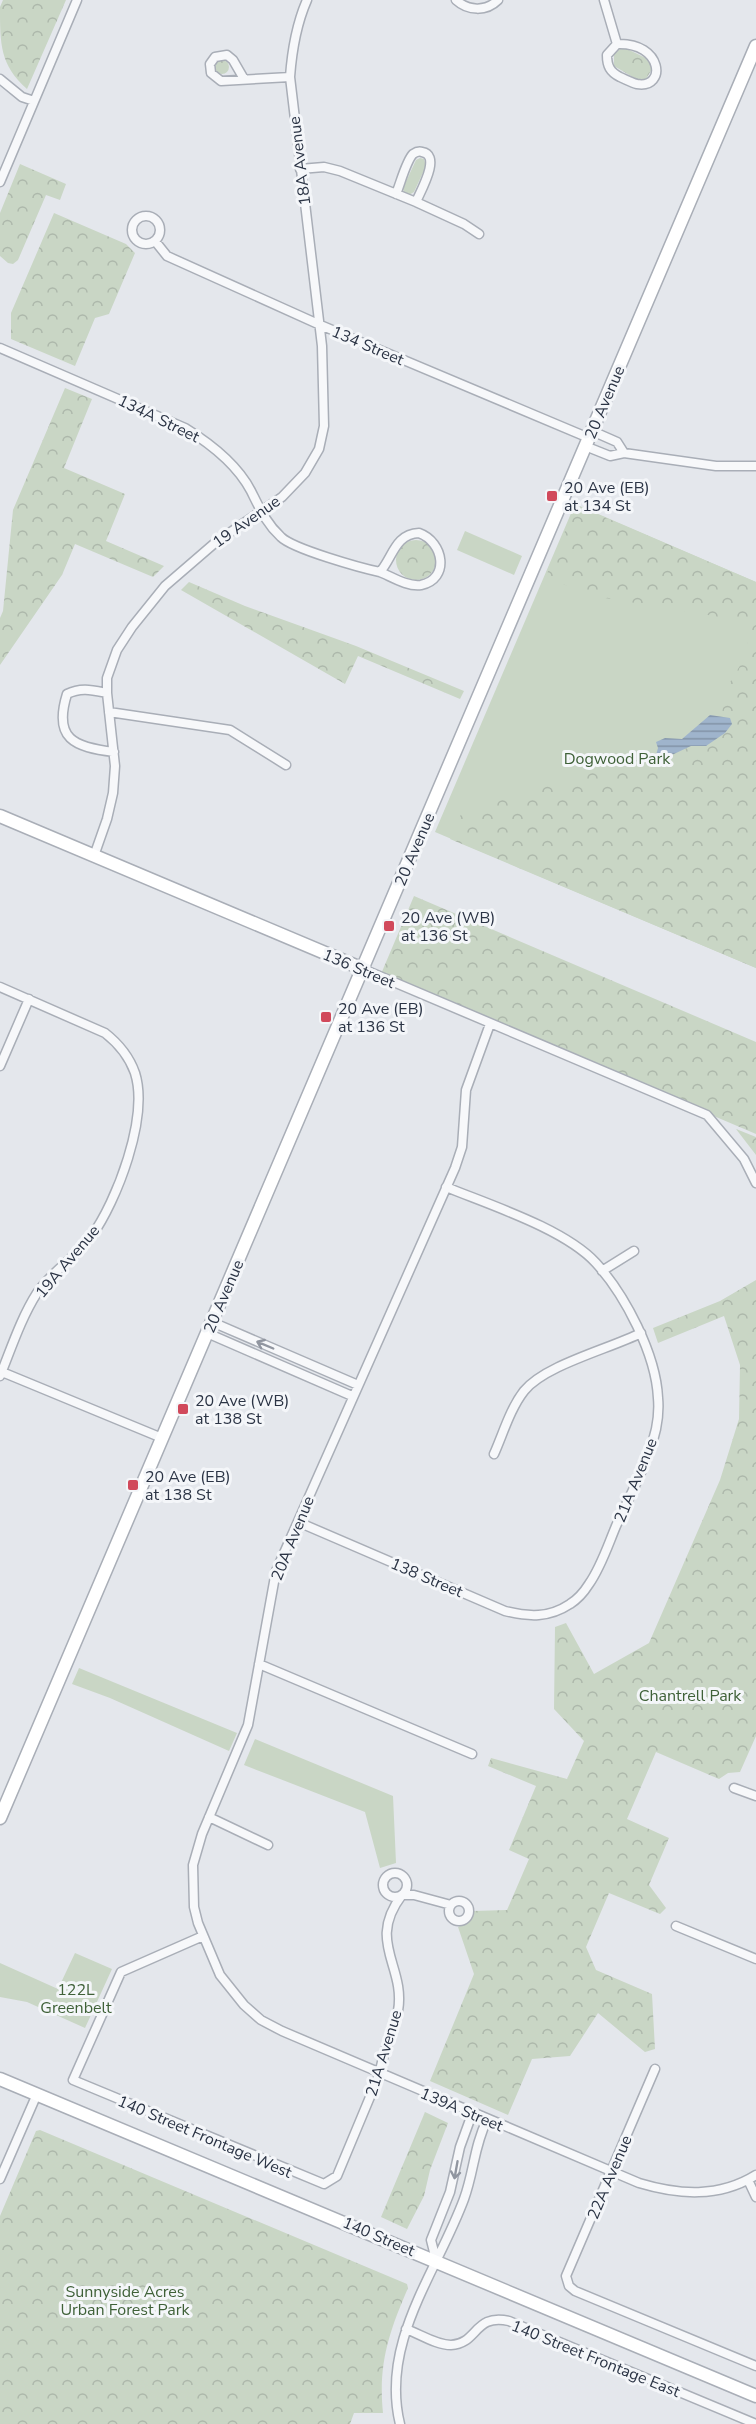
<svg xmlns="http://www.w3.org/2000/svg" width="756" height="2424" viewBox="0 0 756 2424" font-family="'Nunito Sans',sans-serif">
<defs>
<pattern id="forest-crowns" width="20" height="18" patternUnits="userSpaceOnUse" patternTransform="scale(1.5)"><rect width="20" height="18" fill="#c9d6c5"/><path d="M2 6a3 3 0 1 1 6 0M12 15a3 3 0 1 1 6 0" fill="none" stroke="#adb8ab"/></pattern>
<pattern id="water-rules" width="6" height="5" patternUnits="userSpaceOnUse" patternTransform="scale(1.5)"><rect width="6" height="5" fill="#9fb4cc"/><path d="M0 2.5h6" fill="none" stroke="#8293a7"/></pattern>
</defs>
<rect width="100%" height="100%" fill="#e4e7ec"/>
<path fill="#c9d6c5" d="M420 158 424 159 426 166 414 192 409 195 404 193 403 188 416 160Z
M575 504 756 582V968L435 832Z
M465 531 522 556 514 575 457 550Z
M79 1668 237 1733 229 1751 110 1698 72 1684Z
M255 1739 393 1796 396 1863 380 1868 365 1812 244 1765Z
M75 1953 112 1969 85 2028 27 2002 0 1997V1963L58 1989Z"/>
<path fill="url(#forest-crowns)" d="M3 0H66L27 89C0 65 0 44 0 7Z
M625 48 650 60 652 69 646 79 638 80 614 66V54L620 49Z
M215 67a7 7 0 1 1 14 0a7 7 0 1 1-14 0Z
M20 164 66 184 60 200 46 195 18 260 13 264 8 263 0 256V213Z
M54 213 126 244 135 253 109 314 95 318 75 366 11 339V313Z
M65 388 92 399 64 468 125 494 106 541 164 566 153 577 75 544 62 575 0 665V618L3 611 13 510Z
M576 505 756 582V968L450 839 462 812 654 753 661 760 691 746H706L715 737 725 733 732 724 729 718 722 717C723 710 722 699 725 693 734 670 756 653 745 626L714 616 587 595 546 576Z
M396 560a20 20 0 1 1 40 0a20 20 0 1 1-40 0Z
M189 582 245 606 356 646 464 691 460 699 358 656 345 684 181 590Z
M414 896 756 1042V1134L381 974Z
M736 1129 756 1137V1155Z
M756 1280V1736L740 1772 728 1773 719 1779 656 1752 627 1819 669 1838 649 1885 666 1908 660 1914 609 1893 586 1947 596 1970 652 1994 655 2049 645 2052 598 2013 570 2056 532 2059 508 2115 430 2081 474 1974 458 1927 468 1922 473 1911 507 1910 529 1859 509 1850 536 1786 488 1766 491 1758 567 1779 584 1741 554 1709 555 1627 566 1623 594 1674 649 1643 720 1480 739 1419 740 1365 724 1316 658 1343 653 1328 720 1301Z
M425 2112 448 2123 430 2170 424 2196 407 2229 381 2217Z
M40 2130 407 2284 408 2288C389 2332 378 2364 383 2413H354L350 2424H0V2216L36 2131Z"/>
<path fill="url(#water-rules)" d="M710 715 730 718 732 724 725 733 706 746H691L661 760 656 755 658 748 656 742 665 738 682 739Z"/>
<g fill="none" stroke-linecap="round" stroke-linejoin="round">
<defs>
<path id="street" d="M456 0C468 11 486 12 498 0
M604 0 617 44
M617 44C663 42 667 89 637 84 632 83 625 79 620 77 610 72 607 66 607 55Z
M0 79 22 97 34 101
M244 79 233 60 227 55 215 57 210 64 211 73 221 81 290 77
M300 169 324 167 340 171 416 202 464 224 479 234
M0 182 77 0
M396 194C400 185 406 161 413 154 416 152 419 151 422 152 442 155 420 192 416 202
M132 230a14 14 0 1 1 28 0a14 14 0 1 1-28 0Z
M155 241 167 256 318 324 589 438
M0 348 185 428C211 444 237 464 251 491 260 509 266 523 281 537 293 549 361 568 380 572
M592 431 617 442 624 453
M585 446 610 456 624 453 716 466H756
M419 533C444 542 450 579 421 585 408 587 392 577 380 572 393 557 395 534 419 533Z
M107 693C92 690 81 687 67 694 53 739 74 747 114 752
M109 712 230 730 286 765
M94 856 107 819 113 793 115 766 107 693V678L117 650 132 627 165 586 216 542 282 497 305 473 319 449 324 426 322 346 290 77C292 50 296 25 307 0
M363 969 707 1115 744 1159 756 1183
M0 987 105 1033C119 1044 129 1056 135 1073 149 1117 117 1201 91 1237 75 1258 52 1271 37 1293 21 1318 11 1349 0 1376
M490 1024 466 1090 462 1147 455 1168 276 1571 248 1725 202 1834 193 1865 194 1907 198 1923 220 1975 244 2005 261 2020 282 2031 639 2183C679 2195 719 2198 756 2175
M0 1066 29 999
M602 1271 634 1251
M212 1322 358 1385
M207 1333 352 1396
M2 1372 162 1438
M494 1454C503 1434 510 1409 524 1391 545 1365 609 1349 641 1333
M298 1522 505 1611C529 1617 549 1618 570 1604 578 1599 584 1592 589 1584 601 1567 608 1545 616 1526 630 1495 648 1463 656 1429 658 1419 659 1408 658 1398 656 1354 625 1295 596 1263 565 1229 490 1205 446 1187
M259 1664 472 1754
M734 1788 756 1796
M209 1817 268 1845
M383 1885a12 12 0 1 1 24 0a12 12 0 1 1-24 0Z
M449 1911a10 10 0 1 1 20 0a10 10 0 1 1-20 0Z
M676 1926 756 1959
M203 1936 121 1972 73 2080 324 2184 337 2176 380 2073C382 2051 394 2032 398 2011 406 1966 366 1942 402 1895H414L451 1905
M655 2069 566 2276 569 2286 575 2291 756 2366
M0 2179 37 2094
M748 2180 756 2197
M436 2260 431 2240 450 2192 460 2147 472 2114
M406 2329C420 2334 436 2345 451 2345 478 2344 474 2313 509 2321L756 2424
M400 2424C380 2342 437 2272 464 2199 474 2172 474 2146 487 2120"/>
<path id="secondary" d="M0 816 363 969
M0 1818 756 46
M0 2079 756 2396"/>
</defs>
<use href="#street" stroke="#a9aeb7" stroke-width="11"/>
<use href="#secondary" stroke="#a9aeb7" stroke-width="15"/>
<use href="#street" stroke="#f7f8fa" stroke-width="8"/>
<use href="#secondary" stroke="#fff" stroke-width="12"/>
</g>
<defs><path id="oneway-shaft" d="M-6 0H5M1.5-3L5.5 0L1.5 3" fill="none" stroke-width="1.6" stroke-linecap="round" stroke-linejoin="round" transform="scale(1.5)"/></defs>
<g stroke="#9196a0">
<use href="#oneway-shaft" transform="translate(265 1345) rotate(-157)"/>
<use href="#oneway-shaft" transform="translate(456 2170) rotate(100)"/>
</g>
<g fill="#d1495b" stroke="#f4f6f9" stroke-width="2">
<rect x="546" y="490" width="12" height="12" rx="3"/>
<rect x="383" y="920" width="12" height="12" rx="3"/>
<rect x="320" y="1011" width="12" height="12" rx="3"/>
<rect x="177" y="1403" width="12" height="12" rx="3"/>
<rect x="127" y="1479" width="12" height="12" rx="3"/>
</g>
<g text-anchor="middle" stroke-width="6" stroke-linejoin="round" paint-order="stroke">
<g font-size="16" fill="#2b3445" stroke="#f4f6f9">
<text transform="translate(299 161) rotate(-97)" y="6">18A Avenue</text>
<text transform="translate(368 345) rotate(23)" y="6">134 Street</text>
<text transform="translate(604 402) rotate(-67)" y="6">20 Avenue</text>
<text transform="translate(159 418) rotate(26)" y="6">134A Street</text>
<text transform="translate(246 521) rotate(-35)" y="6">19 Avenue</text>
<text transform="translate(414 849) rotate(-67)" y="6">20 Avenue</text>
<text transform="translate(359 968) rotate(23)" y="6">136 Street</text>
<text transform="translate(67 1261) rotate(-50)" y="6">19A Avenue</text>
<text transform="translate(223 1296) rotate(-67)" y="6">20 Avenue</text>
<text transform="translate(635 1480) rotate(-68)" y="6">21A Avenue</text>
<text transform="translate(292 1538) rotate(-68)" y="6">20A Avenue</text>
<text transform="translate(427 1577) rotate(23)" y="6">138 Street</text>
<text transform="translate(383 2053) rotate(-73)" y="6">21A Avenue</text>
<text transform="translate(462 2109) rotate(23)" y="6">139A Street</text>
<text transform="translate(205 2136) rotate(23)" y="6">140 Street Frontage West</text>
<text transform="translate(609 2177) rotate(-67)" y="6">22A Avenue</text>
<text transform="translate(379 2236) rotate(23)" y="6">140 Street</text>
<text transform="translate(596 2358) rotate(22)" y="6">140 Street Frontage East</text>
</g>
<g font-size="16" fill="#2b3445" stroke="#f4f6f9" text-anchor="start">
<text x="564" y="493">20 Ave (EB)<tspan x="564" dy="18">at 134 St</tspan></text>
<text x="401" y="923">20 Ave (WB)<tspan x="401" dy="18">at 136 St</tspan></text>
<text x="338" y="1014">20 Ave (EB)<tspan x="338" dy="18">at 136 St</tspan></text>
<text x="195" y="1406">20 Ave (WB)<tspan x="195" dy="18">at 138 St</tspan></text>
<text x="145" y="1482">20 Ave (EB)<tspan x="145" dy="18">at 138 St</tspan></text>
</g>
<g font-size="16" fill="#3f6138" stroke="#f4f6f9">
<text x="617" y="764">Dogwood Park</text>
<text x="690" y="1701">Chantrell Park</text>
<text x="76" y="1995">122L<tspan x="76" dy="18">Greenbelt</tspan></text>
<text x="125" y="2297">Sunnyside Acres<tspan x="125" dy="18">Urban Forest Park</tspan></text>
</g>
</g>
</svg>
